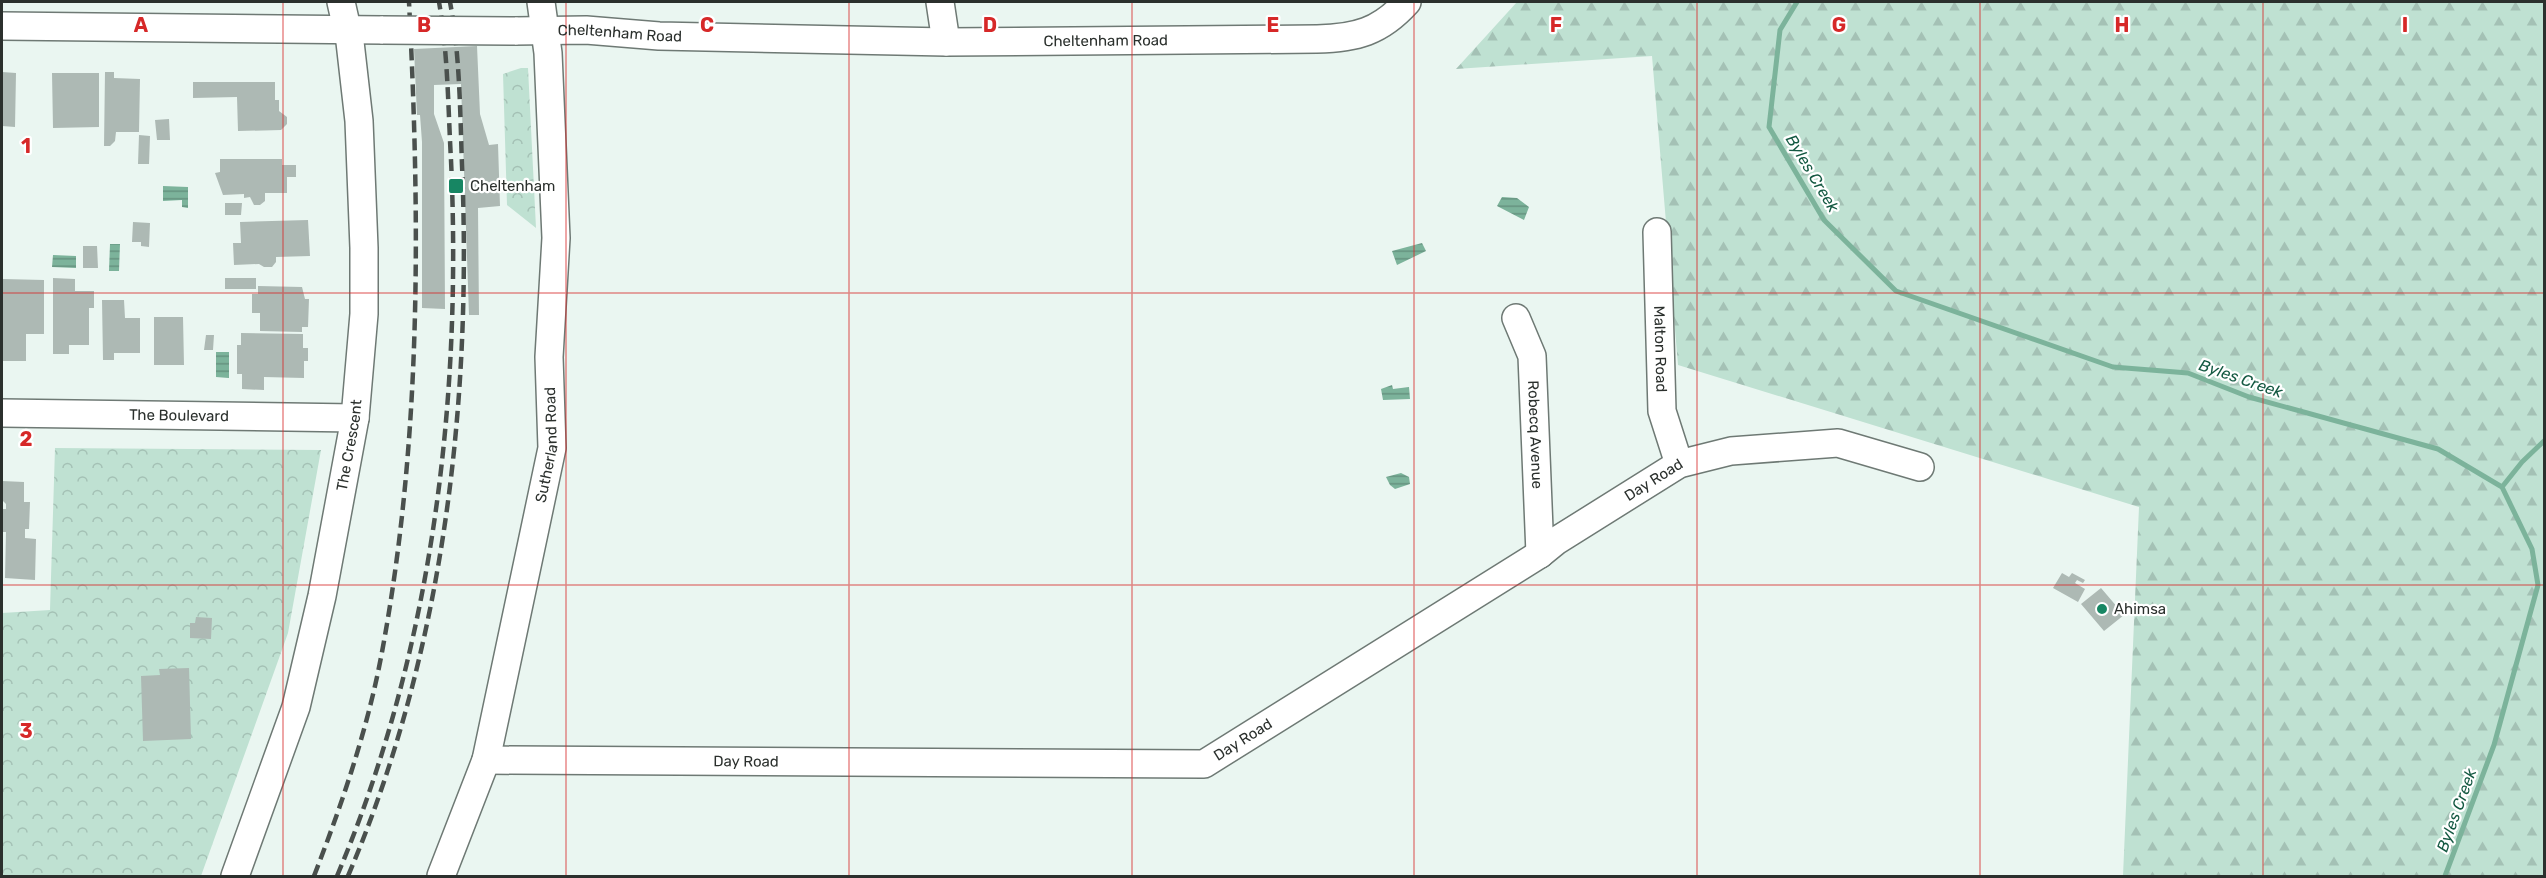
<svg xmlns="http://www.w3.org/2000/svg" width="2546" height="878" viewBox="0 0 2546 878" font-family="Rubik,sans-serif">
<defs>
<pattern id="forest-firs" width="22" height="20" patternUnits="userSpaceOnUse" patternTransform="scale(1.5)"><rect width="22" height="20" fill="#bfe1d2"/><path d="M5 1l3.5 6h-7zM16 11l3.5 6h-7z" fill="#a4c1b5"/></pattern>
<pattern id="park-crowns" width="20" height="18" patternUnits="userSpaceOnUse" patternTransform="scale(1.5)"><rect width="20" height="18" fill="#bfe1d2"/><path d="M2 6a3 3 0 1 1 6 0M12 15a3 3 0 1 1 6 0" fill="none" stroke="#a4c1b5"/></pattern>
<pattern id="water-rules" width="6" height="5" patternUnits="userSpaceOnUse" patternTransform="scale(1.5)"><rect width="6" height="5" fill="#7cb39b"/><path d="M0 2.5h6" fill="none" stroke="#66927f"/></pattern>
</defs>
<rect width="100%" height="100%" fill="#eaf6f1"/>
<path fill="url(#forest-firs)" d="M1517 2H2544V876H2123L2139 507 1678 365 1652 56 1456 69Z"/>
<path fill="url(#park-crowns)" d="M521 68H528L536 228 507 205 503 74Z
M55 448 321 450 288 633 201 876H2V613L50 610Z"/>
<path fill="url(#water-rules)" d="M163 186 188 187V208L182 207V200L163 201Z
M1502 197 1517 198 1529 207 1524 220 1497 206Z
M1422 243 1426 251 1397 265 1392 251Z
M110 244H120L119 271H109Z
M53 255 76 256V268L52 267Z
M216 352H229V378L216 377Z
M1392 385 1393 389 1409 387 1410 399 1383 400 1381 389Z
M1401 473 1409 477 1410 484 1395 489 1390 485 1386 477Z"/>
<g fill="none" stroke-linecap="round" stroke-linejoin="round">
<path stroke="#7cb39b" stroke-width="5" d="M1797 2 1780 30 1769 127 1824 220 1896 291 2113 367 2188 373 2249 397 2438 449 2502 487 2532 549 2538 585 2494 745 2445 876
M2502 487 2522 462 2544 441"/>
</g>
<path fill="#adb9b4" d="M477 46 480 114 489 145 498 144 500 206 478 208 479 315H469L461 84 434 85V114L444 143 445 309 422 308V142L420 115H417L414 49Z
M2 72 16 73 15 127 2 126Z
M105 72H114V78L140 79 139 132H116L115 141 110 146H104Z
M52 73H99V127L53 128Z
M193 82H275V100H279V111L287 117V124L281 130 238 131 237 97 193 98Z
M169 119 170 140H157L155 120Z
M139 135 150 136 149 164H138Z
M220 159H282V165H296V177H287V193H265V201L260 205H254L250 197 244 198V194L223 195 215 173 220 172Z
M225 203H242L241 215H225Z
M308 220 310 256 276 257V262L272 267H264L259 264 234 265 233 243H241L240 222Z
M133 222 150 223 149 247 141 246V242H132Z
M83 246H97L98 268H83Z
M53 278 75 279V291H94V308H89V345H69V354H53Z
M225 278H256V289H225Z
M3 279 44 280V334H26V361H2Z
M258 286 302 287 305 299H309L308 327H302V332L260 331V313H252V294H258Z
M102 300H124L125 318H140V353H114V360H103Z
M154 317H183L184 365H154Z
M241 333 303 334V348H308V361H304V378L264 377V390L242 389V374H237V345H241Z
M206 335H214L213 350H204Z
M2 481 24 482V502H30L29 529H25V538L36 539 35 580 5 578 6 532H2V509H6V504L2 500Z
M2062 573 2069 577 2072 573 2085 580 2083 583 2077 580 2075 583 2085 589 2078 602 2053 588Z
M2101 588 2124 615 2104 631 2081 604Z
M196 617 212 618 211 639 190 638V623H195Z
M189 668 191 739 143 741 141 676 160 675 159 669Z"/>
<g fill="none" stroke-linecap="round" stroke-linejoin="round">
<defs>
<g id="minor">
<path d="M940 2 946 42"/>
<path d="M2 26 383 30"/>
<path id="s1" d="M515 31 586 30 659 36 946 42 1317 39C1356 38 1380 32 1407 2"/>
<path id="s2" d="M1657 232 1662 411 1679 464"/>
<path id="s3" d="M1516 318 1532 356 1540 554"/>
<path id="s4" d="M2 413 355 418"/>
<path id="s5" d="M486 760 1204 764 1540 554 1556 541 1679 464 1731 451 1838 443 1920 467"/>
<path id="s6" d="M235 876 296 707 322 596 355 418 364 314V248L359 121 350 42 341 2"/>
<path id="s7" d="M441 876 486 760 552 448 549 357 556 238 548 53 541 2"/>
</g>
</defs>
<use href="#minor" stroke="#6e7974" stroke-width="30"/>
<use href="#minor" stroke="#fff" stroke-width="27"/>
<path stroke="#4a504d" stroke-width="4.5" stroke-dasharray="12 6" stroke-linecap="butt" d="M314 876C342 804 368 728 382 652 422 437 420 218 409 2
M337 876C432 652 462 402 451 160 448 107 448 53 439 2
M348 876C443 654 472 405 462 165 460 111 460 55 450 2"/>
<defs>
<path id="minor-bridge" d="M383 30 515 31"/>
</defs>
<use href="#minor-bridge" stroke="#6e7974" stroke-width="30" stroke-linecap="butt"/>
<use href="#minor-bridge" stroke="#fff" stroke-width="27"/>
</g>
<path fill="none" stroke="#d62828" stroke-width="1.5" stroke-opacity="0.55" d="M283 2V876M566 2V876M849 2V876M1132 2V876M1414 2V876M1697 2V876M1980 2V876M2263 2V876M2 293H2544M2 585H2544"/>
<g fill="#178663" stroke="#fff" stroke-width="2">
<rect x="448" y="178" width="16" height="16" rx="3"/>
<circle cx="2102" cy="609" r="6"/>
</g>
<g text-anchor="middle" stroke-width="4.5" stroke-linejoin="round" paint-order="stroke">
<g font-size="15" fill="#2b302d" stroke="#fff">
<text dy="5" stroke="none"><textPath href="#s1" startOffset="105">Cheltenham Road</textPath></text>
<text dy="5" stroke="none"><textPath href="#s1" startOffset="591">Cheltenham Road</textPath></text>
<text dy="5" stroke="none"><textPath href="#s2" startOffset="117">Malton Road</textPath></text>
<text dy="5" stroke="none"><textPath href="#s4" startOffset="177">The Boulevard</textPath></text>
<text dy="5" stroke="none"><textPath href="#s3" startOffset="120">Robecq Avenue</textPath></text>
<text dy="5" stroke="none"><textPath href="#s6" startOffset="447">The Crescent</textPath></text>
<text dy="5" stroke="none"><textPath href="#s7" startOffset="446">Sutherland Road</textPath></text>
<text dy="5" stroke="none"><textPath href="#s5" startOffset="1250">Day Road</textPath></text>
<text dy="5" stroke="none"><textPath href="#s5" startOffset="764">Day Road</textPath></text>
<text dy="5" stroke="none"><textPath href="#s5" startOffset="260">Day Road</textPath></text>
</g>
<g font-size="15" fill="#2b302d" stroke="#fff" text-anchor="start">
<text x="470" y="191">Cheltenham</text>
<text x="2114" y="614">Ahimsa</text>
</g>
<g font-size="16" font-style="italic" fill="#145942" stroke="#fff">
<text transform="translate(1813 173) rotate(59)" y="6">Byles Creek</text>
<text transform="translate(2241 378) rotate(19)" y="6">Byles Creek</text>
<text transform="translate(2456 810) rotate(-70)" y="6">Byles Creek</text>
</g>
</g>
<g font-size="20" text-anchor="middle" font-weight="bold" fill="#d62828" stroke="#fff" stroke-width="4.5" stroke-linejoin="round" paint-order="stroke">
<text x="141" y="32">A</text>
<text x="424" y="32">B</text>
<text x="707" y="32">C</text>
<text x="990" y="32">D</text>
<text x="1273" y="32">E</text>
<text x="1556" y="32">F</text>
<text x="1839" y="32">G</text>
<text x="2122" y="32">H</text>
<text x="2405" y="32">I</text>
<text x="26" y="153">1</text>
<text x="26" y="446">2</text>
<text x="26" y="738">3</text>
</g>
<rect width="2546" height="878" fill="none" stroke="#2b302d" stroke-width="6"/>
</svg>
